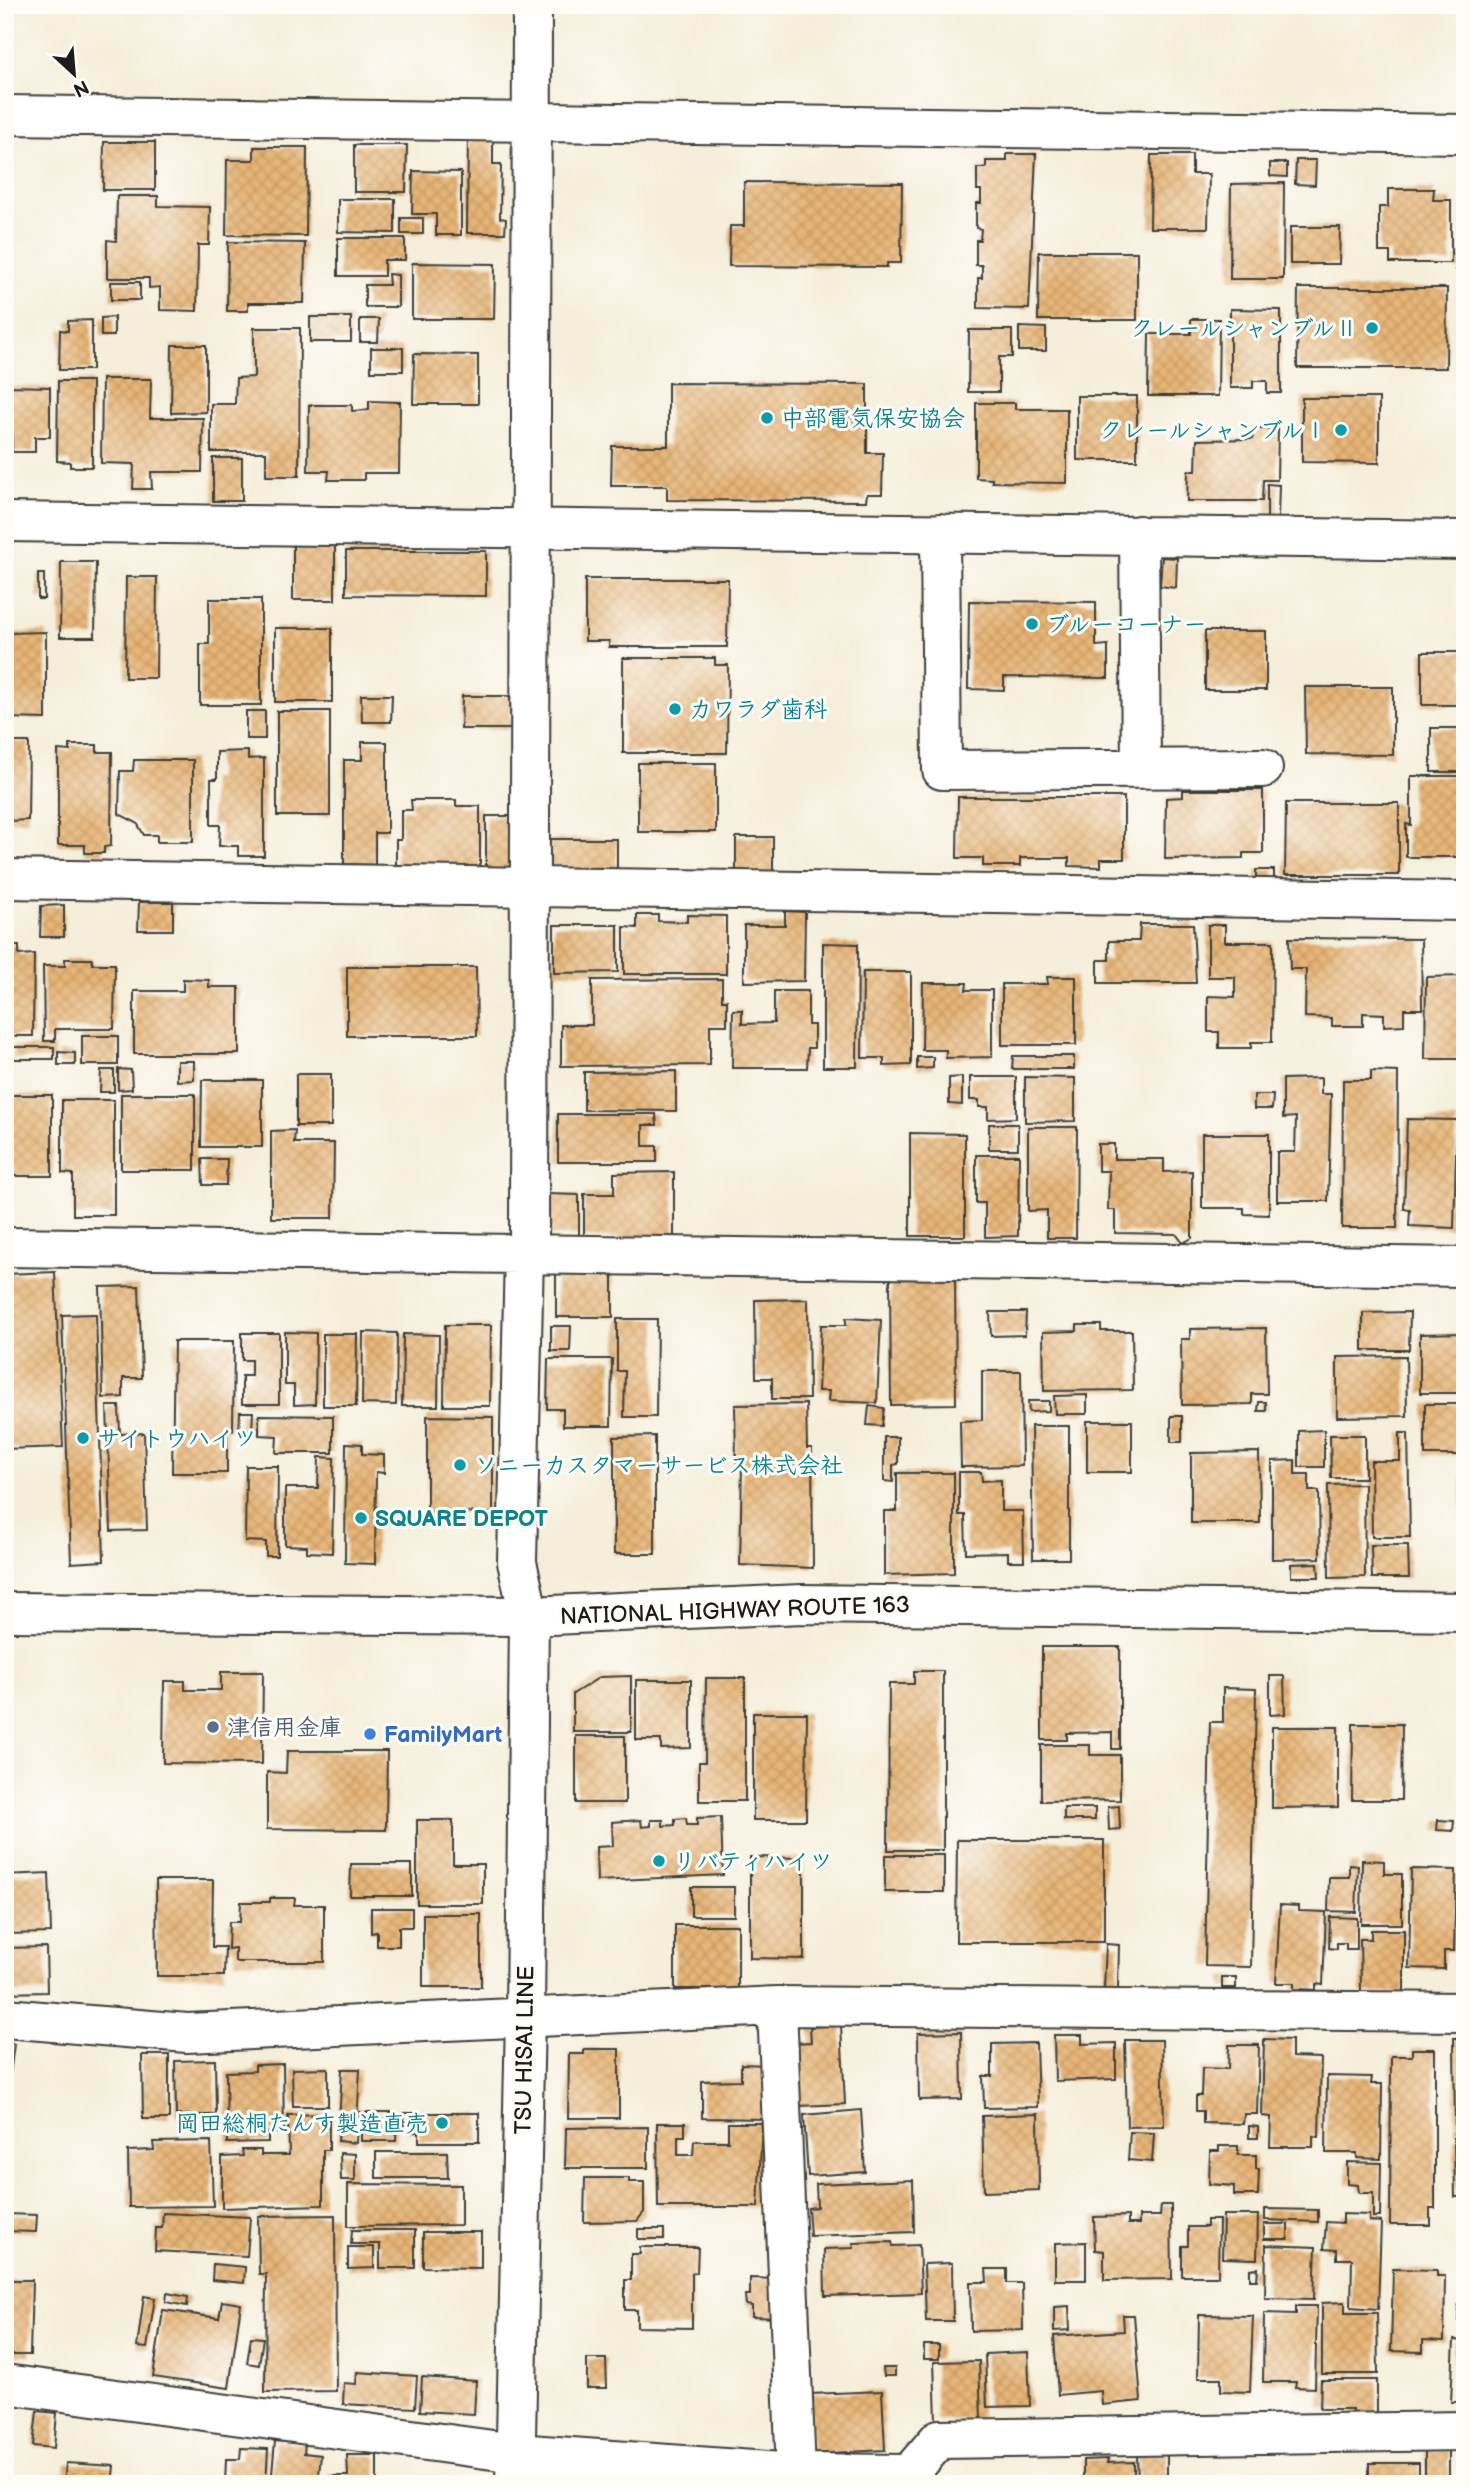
<svg xmlns="http://www.w3.org/2000/svg" width="1470" height="2489" viewBox="0 0 1470 2489" font-family="'Balsamiq Sans','Klee One',sans-serif">
<defs>
<pattern id="building-cross-hatch" width="8" height="8" patternUnits="userSpaceOnUse" patternTransform="scale(1.75)"><rect width="8" height="8" fill="#e7b577"/><path d="M0 0l8 8M0 8l8-8" fill="none" stroke="#c69b66"/></pattern>
</defs>
<rect width="100%" height="100%" fill="#fdfcf7"/>
<filter id="ink" filterUnits="userSpaceOnUse"><feTurbulence type="fractalNoise" baseFrequency=".0143" numOctaves="2"/><feDisplacementMap in="SourceGraphic" scale="14" xChannelSelector="R" yChannelSelector="G"/><feConvolveMatrix kernelMatrix="1 2 1 2 8 2 1 2 1" color-interpolation-filters="sRGB"/></filter>
<filter id="wash" filterUnits="userSpaceOnUse"><feTurbulence type="fractalNoise" baseFrequency=".00686" numOctaves="4" result="noise"/><feDisplacementMap in="SourceGraphic" scale="28" xChannelSelector="R" yChannelSelector="G"/><feGaussianBlur stdDeviation="1.57" result="paint"/><feColorMatrix in="noise" values="0 0 0 0 0 0 0 0 0 0 0 0 0 0 0 0 0 1.4 0 .05"/><feComposite in="paint" operator="in"/></filter>
<g filter="url(#wash)">
<rect width="100%" height="100%" fill="#f5eeda"/>
<g id="blocks">
<path fill="url(#building-cross-hatch)" d="M468 131H493V164H501L500 218 506 219 505 233H467Z
M104 142H155V190H103Z
M354 145H407L406 192H354Z
M254 147H307L306 236 226 235 227 160H254Z
M1007 154H1036L1029 309 978 308V278H982V265H976V240H980L981 229 976 228V203H981V190H977V168H986V161H1007Z
M1151 155H1192V174H1209L1208 228H1150Z
M1296 160H1316L1315 185 1295 184Z
M1270 163H1287V177L1270 176Z
M413 171 461 172V235H436V214H412Z
M744 182 902 183 901 263H887V267L729 266 730 226H744Z
M1284 183 1283 279H1230L1231 184Z
M1388 189H1434L1433 200H1451V263H1390V252H1379V207H1388Z
M117 196H158V206L210 207 209 245H198L197 311 160 310V287L149 288V278H107V240L116 241Z
M338 199H395V233L338 232Z
M401 218H423V234H401Z
M1290 227H1340L1339 264H1290Z
M338 238H405V260H384V276H338Z
M228 242 305 243 304 303H248V311H227Z
M1039 252H1137V320H1038Z
M1456 258H1465V270H1456Z
M412 263 495 264 494 319H412Z
M388 274 398 275V307H365V285H389Z
M111 282H140V300H111Z
M1298 288H1447L1446 368H1297Z
M1230 309 1281 310V393H1267V381H1253V388H1230Z
M114 317V336H101V318Z
M310 317H351V342H310Z
M360 319H379L378 342H360Z
M1191 319H1219L1218 396H1148L1149 334H1191Z
M92 320V370H59L60 330 68 331V321Z
M1019 327 1046 328V351H1019Z
M254 328H300L299 476H266V452H211V404H235L236 378 254 377Z
M969 330H1012V357H999V392H968Z
M172 345H206V412L171 413Z
M371 348H403V371H371Z
M414 354 478 355V404H413Z
M102 379H151L150 418H203L202 472H151L152 489H133L134 464 101 463Z
M58 381H92V467H70V462L57 461Z
M668 383 867 384V453H883L882 494H867L866 501 667 500V486H611L612 446H668Z
M5 386 50 387V437H35V452H12V436L5 435Z
M1077 396H1137V460H1077Z
M1302 398H1379V463L1302 462Z
M369 401 400 402 399 473H364V480H328L329 471H308L309 405H352V411L369 410Z
M976 403H1015V409H1067V483L992 482V479L976 478Z
M1253 428 1278 429 1277 480H1263L1262 501H1187L1188 471H1196L1197 440 1253 439Z
M213 458H242V501H213Z
M1267 484 1279 485 1278 518H1267Z
M293 543H335V600H293Z
M346 551H486V596L346 595Z
M1162 557 1177 558 1176 588 1160 586Z
M61 562H96L95 637H60Z
M38 574H44V599H38Z
M126 577H157L156 678H125Z
M585 579H728L727 647H609V641H585Z
M209 599H261V705H200V644H209Z
M969 601 1096 602V646L1108 645V678L1004 677V690L968 689Z
M275 628H332V702H275Z
M1205 631H1266V690H1205Z
M46 632V719L6 718V633Z
M1422 652H1465V705H1422Z
M623 658H715V665H728L727 753H623Z
M1305 687H1393V755L1306 754Z
M361 695H392L391 722H362Z
M462 696H510L511 729H461Z
M246 711H265V739H246Z
M277 711H330V816H277Z
M1431 728H1465V772H1431Z
M5 742H29L28 820 9 821 8 833H5Z
M362 742H387V833H375V865L344 864V760H362Z
M70 745H97V752H112L111 846 104 847V853H85V845H58V750L70 751Z
M248 751V759L264 758V856H238V846H219L220 825H211V779H217V752Z
M134 760H193V842H157V835H144L137 823 119 814 120 771H133Z
M638 763H716V832H638Z
M1411 776H1465V857H1406V824L1411 825Z
M1183 790H1263V853H1243V858L1165 859 1166 798 1183 797Z
M958 797H1124V859H1101V867L1069 866V858H1020V866H983V858H957Z
M411 800H456V806H480V870H396V840H401V810H412Z
M1286 803H1399V875H1285Z
M486 816H512V872H486Z
M736 837H773V878H736Z
M550 839H617V872H549Z
M1256 870H1274V883H1256Z
M139 902H173V930H138Z
M64 905V937H40L41 906Z
M785 911 805 912 804 981 744 982V925H785Z
M637 915H658V921L687 922V915L726 916V974H624V927L637 928Z
M1140 924H1193L1196 983H1098V960H1109V941H1139Z
M554 925H618V972L554 973Z
M1208 925H1225V942H1273L1272 1042H1251V1048H1219V1032H1208V996L1235 997V977H1208Z
M1289 938 1421 939 1422 1009H1404V1025L1384 1026V1014L1363 1013V1026H1332V1018L1305 1017 1306 969H1290Z
M823 943 858 944 857 1067H823Z
M5 946H19V955L34 954 33 1036H5Z
M65 959H92V964H115L114 1029H55V1041H44L43 966H65Z
M347 967H476L477 1036H347Z
M863 972H911V1065L884 1066V1058H862Z
M1462 976 1465 1059H1425L1426 977Z
M1047 977H1076V1045H1002V984H1048Z
M183 979 209 980V987H239V1054H134V991H183Z
M722 979V1000H727V1025H710V1065L561 1066V1025H592V980Z
M923 983H967L966 990H992V1057L946 1058V1050H922Z
M774 991H808V1025H814V1048H808L807 1068H732L733 1010H742V1024L774 1023Z
M82 1036H118V1065H82Z
M13 1047H54V1059H13Z
M58 1052 75 1053V1065H58Z
M1013 1056H1074V1069H1012Z
M917 1057H933V1068L917 1069Z
M177 1061H194V1080L177 1081Z
M118 1069 131 1070 132 1089 118 1090Z
M101 1070H114V1092H100Z
M676 1071V1111L584 1110V1072Z
M1371 1071 1398 1072 1397 1228H1342L1343 1080H1371Z
M296 1074H331V1126H296Z
M962 1077V1105L949 1104V1078Z
M970 1077H1016V1118L988 1119V1107H979V1100H970Z
M1025 1077 1075 1078V1121L1025 1122Z
M1321 1078V1094H1331L1328 1201H1277V1152H1295L1296 1117 1283 1118V1079Z
M202 1080H262V1147H201Z
M121 1094H195V1170H121Z
M5 1095H52V1176H8Z
M1254 1095H1273L1272 1109H1254Z
M62 1100H114V1215H73V1174L62 1173Z
M558 1114H656L657 1125H643V1146H657V1162H558Z
M1407 1119 1457 1120 1454 1228 1409 1226 1410 1210 1404 1209Z
M989 1124H1018V1149H989Z
M1028 1127H1077L1076 1238H1047V1210L1028 1211Z
M295 1130 294 1143H334L333 1218H271V1131Z
M910 1133 965 1134V1236H910Z
M1202 1134H1269V1215L1244 1214V1208H1202Z
M1098 1144H1114V1159H1164V1172L1192 1171V1238L1183 1243 1176 1234 1115 1233V1210H1108L1109 1171H1098Z
M976 1155H1019L1018 1236 985 1237V1203H976Z
M202 1159H227L226 1185H203Z
M674 1172V1238H584V1194H614V1173Z
M547 1194 579 1195V1236H547Z
M55 1272 63 1447 5 1449V1274Z
M556 1274H613V1317H556Z
M955 1277 956 1404 891 1405 890 1278Z
M139 1286 142 1378H123V1397L103 1398 100 1287Z
M808 1299 809 1399H772V1378H756L755 1300Z
M990 1312H1026L1025 1335 991 1336Z
M1410 1312 1409 1350H1363V1313Z
M96 1314 104 1561 71 1563 62 1315Z
M846 1318 881 1320 877 1403 828 1401 829 1391H818L821 1325H846Z
M617 1319H657L656 1417H624L625 1371H617Z
M445 1325H491L490 1406H444Z
M1077 1325H1101V1331H1132L1133 1390 1044 1391 1043 1332 1077 1331Z
M551 1326H571L570 1351H551Z
M1266 1328 1267 1394H1252V1404L1182 1405 1181 1339H1190V1329Z
M285 1332 316 1333 315 1404 294 1405V1385H285Z
M363 1332 397 1333 396 1405 362 1404Z
M242 1333H279V1404H242V1376H251V1360H242Z
M1465 1333V1387H1460L1461 1393H1420V1334Z
M323 1334H357L356 1406H323Z
M403 1334 439 1335 438 1406H402Z
M174 1341H234L233 1430H227V1473H172Z
M1406 1356 1407 1416 1337 1417V1357Z
M548 1359H612L611 1426H563V1409H547Z
M982 1371H1021L1022 1466 961 1467 960 1421 982 1420Z
M1087 1395V1414H1055L1054 1396Z
M1028 1401H1049V1411L1029 1412Z
M1259 1402H1266V1411H1258Z
M806 1404 807 1448H812L813 1568 740 1565 742 1462H736L735 1405Z
M1425 1404H1465V1562H1462L1461 1455H1425Z
M107 1406H119L120 1434 144 1433 147 1530 111 1531Z
M869 1406 884 1408 882 1426 867 1425Z
M240 1412H253L252 1432H239Z
M259 1415 333 1416V1453H276L277 1436 259 1435Z
M427 1416 493 1417V1513L427 1512Z
M1171 1416H1182V1442H1171Z
M1087 1421H1132V1472H1087Z
M1031 1426H1069V1559H1033Z
M1324 1430V1467H1299V1431Z
M1400 1433H1408L1410 1537H1372L1371 1461H1400Z
M1330 1435H1365V1478H1331Z
M655 1436V1554H614V1437Z
M884 1437H898V1464L893 1465V1482L884 1481Z
M346 1443 362 1444V1454L384 1455V1473L376 1472 375 1564 345 1563Z
M1259 1452 1260 1523H1191V1453Z
M319 1457 334 1458 332 1553 307 1552V1546L285 1545V1488H318Z
M1295 1460V1474H1309V1491H1319L1320 1558 1272 1559V1461Z
M246 1466H278L277 1556H266V1542L245 1541Z
M959 1472H981L982 1481 1001 1480V1511H1023L1024 1561H1008V1552L966 1553 965 1515H959Z
M897 1473H954V1573L884 1575V1511H897Z
M1364 1484 1365 1577 1329 1578 1328 1485Z
M1371 1545H1408L1409 1578H1372Z
M1318 1563 1319 1577H1291V1564Z
M1042 1647H1120V1749H1112V1732L1067 1733V1740H1042Z
M914 1671H943V1850H888L889 1684H914Z
M221 1672H263L262 1764 163 1763 164 1681H185V1690H221Z
M631 1676V1732H573V1694L600 1677Z
M1270 1676H1284L1285 1714 1270 1715Z
M706 1678H745V1801H699V1762H705Z
M636 1680H691V1748L661 1749V1740H636Z
M1223 1688 1256 1689 1251 1967 1205 1966 1210 1722H1223Z
M753 1713H807L806 1820H753Z
M1353 1724H1402L1401 1800H1352Z
M1272 1727H1338V1807L1272 1808Z
M576 1736H625V1803H576Z
M1041 1745H1090V1755H1120V1800L1041 1801Z
M287 1751H387L386 1830 267 1829V1772L286 1773Z
M1119 1806 1120 1829 1109 1830 1108 1807Z
M1064 1808H1095V1820H1064Z
M721 1817 723 1875 597 1881 596 1847 613 1846 612 1822 641 1820 642 1827 651 1826V1820H663V1826L675 1825V1819L686 1818 687 1825H697V1818Z
M417 1820H453V1864H483V1904H417Z
M1438 1820 1454 1821 1453 1831 1437 1830Z
M957 1840H1104V1942H956Z
M885 1855H944V1892H885Z
M750 1857 804 1858V1959L750 1958Z
M1362 1860 1384 1861V1874H1402V1924H1361Z
M351 1864H412V1896H350Z
M1349 1864 1358 1865 1356 1912 1328 1911 1329 1877H1349Z
M1411 1869 1456 1870 1454 1951H1444V1969L1409 1968Z
M49 1873 51 1933 5 1934V1875Z
M156 1880H213L212 1947H225L224 1976H157Z
M691 1887H734V1916H691Z
M270 1898H295L294 1905H324V1962H235V1948L228 1949 229 1922H240L241 1902H270Z
M1280 1905 1299 1906V1911L1326 1912 1323 1985 1316 1984V1990L1294 1989V1983H1276Z
M371 1908H412V1927H399V1946H377V1932L371 1933Z
M423 1914H481V1987H423Z
M1330 1917 1357 1918V1949H1346V1943H1337V1949L1329 1948Z
M675 1925H738V1989H675Z
M1371 1930H1404V1993H1361L1360 1939H1371Z
M1106 1944 1119 1945 1118 1989H1104Z
M46 1947 47 1992 5 1993V1948Z
M1222 1977H1236V1988H1222Z
M841 2025 845 2104 798 2106 794 2043 811 2042 810 2027Z
M961 2032 962 2099 919 2100 918 2033Z
M1054 2035H1082V2044L1116 2043V2079L1055 2081Z
M1454 2038H1465V2132L1455 2133Z
M1264 2039 1292 2040V2057L1321 2058 1319 2137 1313 2136V2147H1270L1271 2117 1262 2116Z
M1125 2040H1162L1164 2126 1127 2127Z
M5 2043 14 2044 10 2075H5Z
M1036 2043 1038 2107 984 2108 983 2076H992V2044Z
M1229 2045H1259L1257 2114H1244L1243 2124 1203 2123V2111H1196V2096H1201L1202 2068 1228 2069Z
M584 2049H619V2118H568L569 2054H584Z
M1412 2049H1435V2208H1430V2225H1390L1391 2056H1412Z
M142 2055H169V2119H143Z
M215 2060 216 2115H176L175 2061Z
M283 2064 284 2133 268 2132V2142L227 2143 226 2072 255 2071V2065Z
M741 2064 766 2065V2119L702 2118V2081L741 2080Z
M328 2068V2106H293L292 2069Z
M342 2069H360L356 2143 338 2141Z
M1327 2076 1372 2077 1371 2084H1382L1381 2159 1357 2158V2153H1326Z
M861 2110 865 2172 808 2176 804 2115Z
M361 2112H397L396 2141H361Z
M404 2113H479V2142H419V2132H404Z
M329 2114V2150H323V2205L222 2208V2157L243 2156 242 2150H261V2155H289L288 2115Z
M1038 2114 1039 2190 984 2192 982 2116Z
M657 2123H685V2136H678V2155H693L694 2141H728V2123H762L758 2207H658Z
M1249 2126 1258 2127V2138H1249Z
M648 2127V2168H565L566 2128Z
M1130 2132 1154 2133 1152 2162 1128 2160Z
M1454 2138H1465V2197H1455Z
M211 2141 213 2206 129 2207 128 2151 154 2150 153 2142Z
M1219 2146H1238V2155H1256V2169H1259L1258 2195H1234V2186L1209 2184 1210 2151H1219Z
M376 2152H447L448 2178H376Z
M340 2153 355 2154V2180H341Z
M1347 2162 1381 2163 1380 2217H1373V2193H1359L1358 2185 1347 2184Z
M585 2178H629V2182H644V2212L637 2221 584 2222Z
M913 2180 914 2232 810 2236 808 2208 817 2207 816 2184Z
M348 2184 461 2185V2225L348 2226Z
M1161 2205H1171L1172 2279 1104 2280V2251L1095 2250 1094 2217 1128 2216V2224H1139V2216H1160Z
M1265 2209 1318 2210V2222L1265 2220Z
M163 2213 250 2217 247 2256 155 2251 156 2228H162Z
M5 2214 37 2215 36 2232 5 2231Z
M1343 2214 1369 2215V2221L1381 2222 1378 2309 1351 2307 1352 2259H1337V2250L1324 2249 1326 2222 1343 2223Z
M335 2215 336 2391 265 2392 266 2274H259L258 2216Z
M1223 2215H1258L1257 2259 1222 2258Z
M1207 2220H1219L1218 2276H1182V2246H1188V2227H1207Z
M1264 2224H1288V2239H1264Z
M638 2229H664V2239H638Z
M352 2230H415V2268H380V2244H351Z
M423 2232H481V2268L423 2267Z
M892 2242 893 2246 919 2245 921 2293 825 2296 824 2249 854 2248 853 2243Z
M1086 2242V2280H1055V2243Z
M1266 2245 1316 2247 1314 2299 1265 2298Z
M348 2247H374V2268L348 2269Z
M640 2247H698L697 2273H692V2328L637 2327V2310H625V2280H631V2254H640Z
M952 2263 953 2321H926L924 2264Z
M213 2264 245 2267 244 2283 212 2280Z
M1258 2268 1257 2280H1250V2269Z
M986 2269H1007V2283H1022L1023 2330 971 2331 970 2282H987Z
M1393 2269 1437 2270V2276H1445L1444 2341 1423 2340V2352L1391 2351Z
M750 2278 777 2279V2318L752 2317V2306L746 2305 745 2295H750Z
M5 2280H32L30 2355H5Z
M1460 2284H1465V2321H1458Z
M167 2293 188 2297 187 2306 166 2302Z
M144 2296 155 2298 147 2348 137 2347Z
M222 2301 241 2304 229 2388 153 2377 163 2310 219 2318Z
M1345 2302V2313H1377L1378 2374H1322V2303Z
M1069 2306 1070 2330 1054 2331V2307Z
M1296 2306H1317L1315 2388 1295 2387 1296 2382H1263L1264 2313 1296 2314Z
M1123 2315H1134L1141 2401 1102 2405 1101 2391 1058 2395 1054 2336 1124 2331Z
M1199 2315 1253 2316 1250 2392 1221 2391V2378H1198Z
M251 2337 263 2338 259 2365 247 2363Z
M1454 2340 1465 2341V2402H1451Z
M924 2345H939V2359H924Z
M1028 2352 1030 2406 987 2407 985 2354Z
M587 2359H606L607 2388H587Z
M979 2361 981 2419 936 2420 934 2362Z
M883 2368H895V2376H884Z
M357 2372 417 2376 415 2408 343 2404 344 2383 356 2384Z
M422 2377 476 2381 474 2414 420 2411Z
M1321 2380H1377V2416H1353L1352 2409H1320Z
M882 2391 885 2450 812 2454 810 2394Z
M37 2411 57 2413 54 2448 33 2446Z
M275 2441 305 2444 304 2453 321 2455 318 2484H271Z
M241 2448 268 2449 266 2484H225L226 2459H240Z
M1425 2451H1449V2480L1425 2481Z
M1137 2454H1167V2483L1138 2484Z
M347 2455H377V2484H327V2476H348Z
M1108 2459 1107 2463 1134 2462V2484H1083V2460Z
M66 2463 114 2466 112 2484H64Z
M1369 2463H1419V2484H1369Z"/>
</g>
</g>
<g filter="url(#ink)">
<use href="#blocks" fill-opacity="0" stroke="#3d3c38" stroke-width="2"/>
<g fill="none" stroke-linecap="round" stroke-linejoin="round">
<defs>
<path id="minor" d="M5 115 1465 134
M5 522 1465 540
M940 533 942 770 1263 768
M1139 535 1141 767
M5 879 1465 901
M5 1247 1465 1267
M529 1616 517 1562 524 1253 529 1237 532 5
M777 2006 796 2473
M5 2018 187 2033 777 2006 1465 2012
M5 2384 515 2453 796 2473 909 2474 939 2439 1465 2431"/>
<path id="major" d="M515 2484 525 2016 529 1616"/>
<path id="highway" d="M5 1612 529 1616 802 1604 1465 1612"/>
</defs>
<use href="#minor" stroke="#3d3c38" stroke-width="42"/>
<use href="#major" stroke="#3d3c38" stroke-width="42"/>
<use href="#highway" stroke="#3d3c38" stroke-width="42"/>
<use href="#minor" stroke="#fff" stroke-width="38"/>
<use href="#major" stroke="#fff" stroke-width="38"/>
<use href="#highway" stroke="#fff" stroke-width="38"/>
</g>
</g>
<g fill="#0f9aa8" stroke="#fdfcf7" stroke-width="2.5">
<circle cx="1372" cy="328" r="7"/>
<circle cx="767" cy="418" r="7"/>
<circle cx="1341" cy="430" r="7"/>
<circle cx="1032" cy="624" r="7"/>
<circle cx="675" cy="709" r="7"/>
<circle cx="83" cy="1438" r="7"/>
<circle cx="460" cy="1465" r="7"/>
<circle cx="361" cy="1518" r="7"/>
<circle cx="659" cy="1861" r="7"/>
<circle cx="442" cy="2123" r="7"/>
</g>
<circle fill="#5c6f8a" stroke="#fdfcf7" stroke-width="2.5" cx="213" cy="1727" r="7"/>
<circle fill="#3f7fe0" stroke="#fdfcf7" stroke-width="2.5" cx="370" cy="1734" r="7"/>
<g text-anchor="middle" stroke-width="6" stroke-linejoin="round" paint-order="stroke">
<g font-size="23" font-weight="bold" fill="#0d838f" stroke="#fdfcf7" text-anchor="start">
<text x="1358" y="336" text-anchor="end">クレールシャンブルⅡ</text>
<text x="781" y="426">中部電気保安協会</text>
<text x="1327" y="438" text-anchor="end">クレールシャンブルⅠ</text>
<text x="1046" y="632">ブルーコーナー</text>
<text x="689" y="717">カワラダ歯科</text>
<text x="97" y="1446">サイトウハイツ</text>
<text x="474" y="1473">ソニーカスタマーサービス株式会社</text>
<text x="375" y="1526">SQUARE DEPOT</text>
<text x="673" y="1869">リバティハイツ</text>
<text x="428" y="2131" text-anchor="end">岡田総桐たんす製造直売</text>
</g>
<g font-size="23" fill="#1c1c1c" stroke="#fdfcf7">
<text transform="translate(735 1610) rotate(-2)" y="8">NATIONAL HIGHWAY ROUTE 163</text>
<text transform="translate(524 2050) rotate(-89)" y="8">TSU HISAI LINE</text>
</g>
<g font-size="23" font-weight="bold" fill="#4e5e75" stroke="#fdfcf7" text-anchor="start">
<text x="227" y="1735">津信用金庫</text>
</g>
<g font-size="23" font-weight="bold" fill="#366cbe" stroke="#fdfcf7" text-anchor="start">
<text x="384" y="1742">FamilyMart</text>
</g>
</g>
<rect width="1470" height="2489" fill="none" stroke="#fdfcf7" stroke-width="28"/>
<g transform="translate(74 74) rotate(154)" stroke="#fdfcf7" stroke-width="5" paint-order="stroke">
<path d="M0-5L12 26L0 18L-12 26Z" fill="#1c1c1c"/>
<text y="-10" font-size="19" font-weight="bold" text-anchor="middle" fill="#1c1c1c">N</text>
</g>
</svg>
